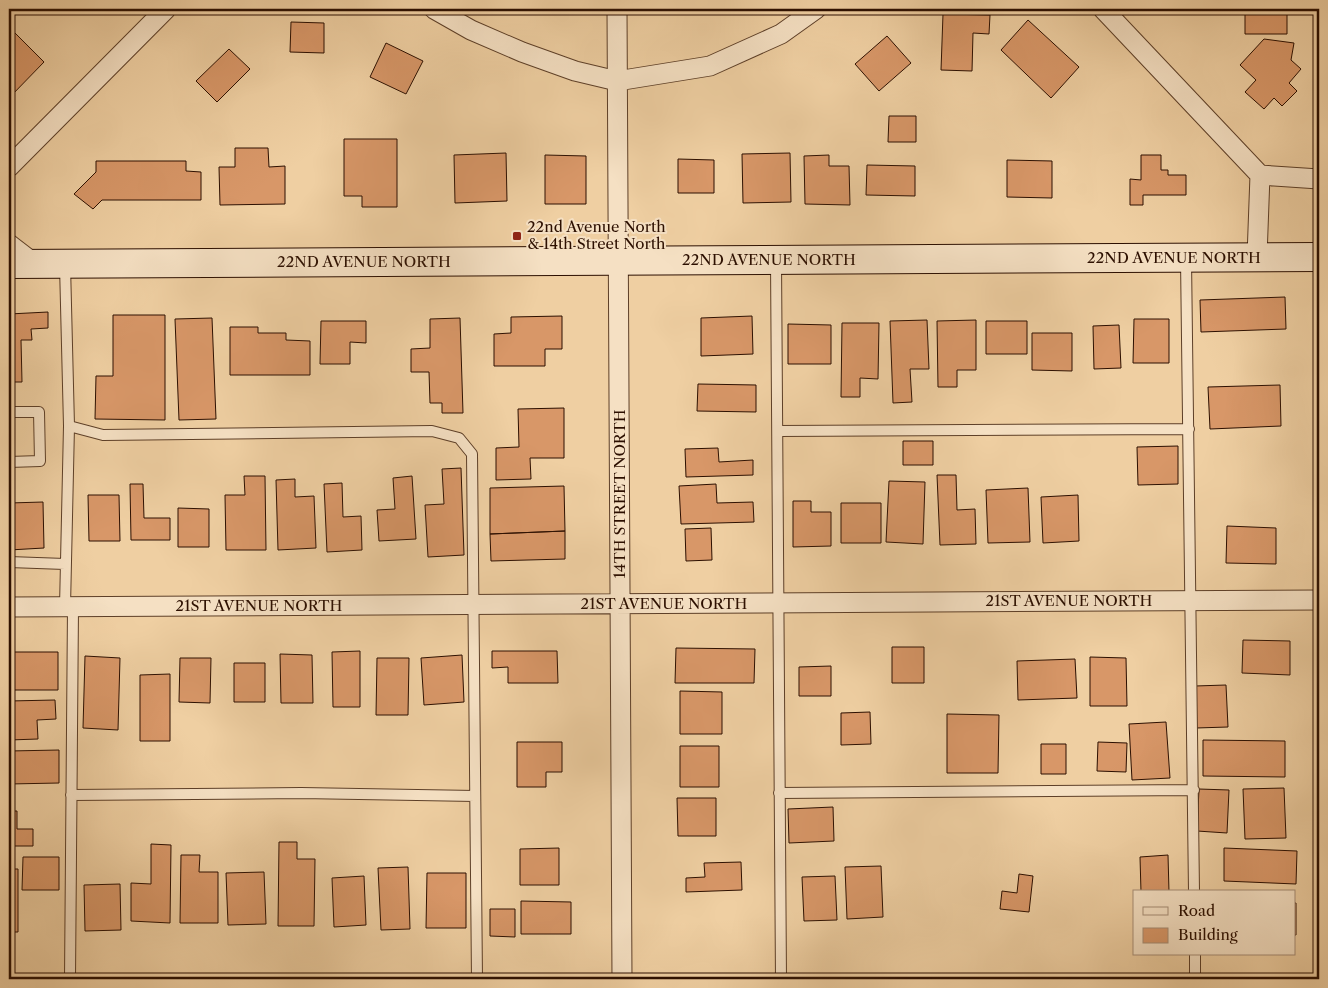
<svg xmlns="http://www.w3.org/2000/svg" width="1328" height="988" viewBox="0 0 1328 988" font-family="'Libre Caslon Text',serif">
<rect width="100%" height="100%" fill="#efcfa2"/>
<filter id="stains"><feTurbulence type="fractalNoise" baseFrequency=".004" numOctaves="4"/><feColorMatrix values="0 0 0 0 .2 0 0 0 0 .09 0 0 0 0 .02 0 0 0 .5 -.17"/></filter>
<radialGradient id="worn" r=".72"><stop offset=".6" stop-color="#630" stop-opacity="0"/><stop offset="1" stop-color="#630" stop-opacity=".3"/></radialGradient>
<path fill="#d89768" stroke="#2c0f00" d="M9 9H14L13 26 9 25Z
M1245 9H1287V34H1245Z
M943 14 990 15 989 34 973 33 972 71 941 70Z
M1028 20 1079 67 1051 98 1001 50Z
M291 22 324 23V53L290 52Z
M11 29 44 62 9 98V31Z
M887 36 911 63 879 91 855 64Z
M1264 39 1294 43 1291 60 1301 69 1289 83 1297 91 1282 106 1274 98 1264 109 1245 92 1256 80 1240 65Z
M386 43 423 61 406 94 370 77Z
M229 49 250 69 217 102 196 81Z
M889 116H916V142H888Z
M344 139H397V207H362V196H344Z
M235 148H268L269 167 285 166V204L220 205 219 167H235Z
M506 153 507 201 455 203 454 155Z
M790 153 791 202 743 203 742 154Z
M545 155 586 156V204H545Z
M829 155V166H849L850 205 805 204 804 156Z
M1141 155H1161V170H1168V175H1186V195H1143V205H1130V179L1141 180Z
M678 159 714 160V193H678Z
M1007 160 1052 161V198L1007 197Z
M96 161H186V171L201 172V200H102L93 209 74 194 96 172Z
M867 165 915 166V196L866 195Z
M1285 297 1286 329 1201 332 1200 300Z
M48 312V328L31 329 32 340H21L22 382H9V314Z
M113 315H165V420L95 419 96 376H113Z
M562 316V349H545V366H494V334L511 333V317Z
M752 316 753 354 701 356V318Z
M212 318 216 419 179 420 175 319Z
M460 318 463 413H442V403H430L429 372H411V349L430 348V319Z
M1134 319H1169V363H1133Z
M927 320 929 369H910L912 402 893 403 890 321Z
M976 320V370H957V387H938L937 321Z
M321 321H366V343L350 342V364H320Z
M986 321H1027V354H986Z
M842 323H879L878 379 860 378V397H841Z
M788 324 831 325V364H788Z
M1119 325 1121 368 1094 369 1093 326Z
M230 327H258V333H286V340L310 341V375H230Z
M1032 333H1072V371L1032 370Z
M698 384 756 385V412L697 411Z
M1280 385 1281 426 1210 429 1208 387Z
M564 408V458H530L531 479 496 480V448L519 447 518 409Z
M903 441H933V465H903Z
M1178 446V484L1138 485 1137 447Z
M718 448 719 462 753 460V475L686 477 685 449Z
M461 468 464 555 428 557 425 505 444 504 442 469Z
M937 475H956L957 510 975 509 976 544 940 545Z
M244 476H265L266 550H226L225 495H245Z
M412 476 416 539 379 541 377 510 395 509 393 478Z
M295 479V497L314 496 316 548 278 550 276 480Z
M889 481 925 482 923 544 886 542Z
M342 483 343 517 361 516 362 550 327 552 324 484Z
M130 484H143L144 518H170V540H131Z
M716 484 717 503 753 502 754 522 681 524 679 486Z
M564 486 565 531 490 534V488Z
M1028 488 1030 542 988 543 986 490Z
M88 495H119L120 541H89Z
M1078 495 1079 541 1043 543 1041 497Z
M793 501H811V512H831V546L793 547Z
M43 502 44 548 9 550V503Z
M841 503H881V543H841Z
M178 508 209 509V547H178Z
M1227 526 1276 528V564L1226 563Z
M711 528 712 560 686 561 685 529Z
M565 531V559L491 561 490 534Z
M1243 640 1290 641V675L1242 673Z
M892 647H924V683H892Z
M676 648 755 649 754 683H675Z
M360 651V707H333L332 652Z
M492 651H557L558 683H508V667L492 668Z
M9 652H58V690H9Z
M280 654 312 655 313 703H281Z
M462 655 464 702 424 705 421 658Z
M85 656 120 658 118 730 83 728Z
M1090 657 1126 658 1127 706H1090Z
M180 658H211L210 703 179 702Z
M377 658H409L408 715H376Z
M1075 659 1077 698 1018 700 1017 661Z
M234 663H265V702H234Z
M831 666V696H799V667Z
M170 674V741H140V675Z
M1226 685 1228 727 1196 728 1195 686Z
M680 691 722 692V734H680Z
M55 700 56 719 37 720 38 739 9 740V701Z
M870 712 871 744 841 745V713Z
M947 714 999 715 998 773H947Z
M1166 722 1170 778 1132 780 1129 724Z
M1203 740 1285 741V777L1203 776Z
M517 742H562V772H546V787H517Z
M1098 742 1127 743 1126 772 1097 771Z
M1041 744H1066V774H1041Z
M680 746H719V787H680Z
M59 750V783L9 784V751Z
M1284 788 1286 838 1245 839 1243 789Z
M1199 789 1229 790 1227 833 1197 831Z
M677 798H716V836H678Z
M833 807 834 841 789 843 788 809Z
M9 811H17V829H33V846H9Z
M279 842H297V859H315L314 926H278Z
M151 844 171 845 170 923 131 921V883L151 884Z
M559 848V885H520V849Z
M1224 848 1297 851 1296 884 1224 881Z
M181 855H200L199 872H218V923H180Z
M1168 855 1169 892H1141L1140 857Z
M23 857H59V890H22Z
M741 862 742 890 686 892V878L705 877 704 863Z
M881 866 883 917 847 919 845 867Z
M408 867 410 929 381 930 378 868Z
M9 869H18V932H9Z
M264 872 266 924 228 925 226 873Z
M427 873H466V928H426Z
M1019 874 1033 876 1029 912 1000 909 1002 891 1017 893Z
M364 876 366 925 334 927 332 878Z
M835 876 837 920 804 921 802 877Z
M120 884 121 930 85 931 84 885Z
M521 901 571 902V934H521Z
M1294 903H1296V935H1294Z
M490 909H515V937L490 936Z"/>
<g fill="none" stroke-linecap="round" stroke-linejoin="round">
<defs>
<path id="service" d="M1186 259 1194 892
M776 261 781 979
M65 265 69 426 103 435 432 431 459 438 472 454 477 979
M9 412H39L40 461 9 462
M778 431 1189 429
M9 562 65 564
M65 607 69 426
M779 793 1194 790
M71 795 301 793 475 796
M1195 954V979
M70 979 73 607"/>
<path id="minor" d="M434 9 471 30 522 52 575 71 617 81 710 66 781 34 816 9
M617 9 622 979
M1103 9 1260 175
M9 167 166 9
M9 244 35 264
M1257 257 1260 175 1319 179
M9 607 1319 600"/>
<path id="secondary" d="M9 264 1319 257"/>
</defs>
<use href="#service" stroke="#5d3f28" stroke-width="12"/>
<use href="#minor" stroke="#5d3f28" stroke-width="21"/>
<use href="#secondary" stroke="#2c0f00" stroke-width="30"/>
<use href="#service" stroke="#f5e0c3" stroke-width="10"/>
<use href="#minor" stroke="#f5e0c3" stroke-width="19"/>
<use href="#secondary" stroke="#f5e0c3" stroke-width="28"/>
</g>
<rect fill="#8f2418" stroke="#f5e0c3" stroke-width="2" x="512" y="231" width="10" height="10" rx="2.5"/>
<g text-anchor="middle" stroke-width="4" stroke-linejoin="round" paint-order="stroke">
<g font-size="15" fill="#2c0f00" stroke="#f5e0c3" text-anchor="start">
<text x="527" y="232">22nd Avenue North<tspan x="527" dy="17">&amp; 14th Street North</tspan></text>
</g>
<g font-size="15" fill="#2c0f00" stroke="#f5e0c3">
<text x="1174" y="263">22ND AVENUE NORTH</text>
<text x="769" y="265">22ND AVENUE NORTH</text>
<text x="364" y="267">22ND AVENUE NORTH</text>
<text transform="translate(620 494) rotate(-90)" y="5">14TH STREET NORTH</text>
<text x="1069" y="606">21ST AVENUE NORTH</text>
<text x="664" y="609">21ST AVENUE NORTH</text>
<text x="259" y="611">21ST AVENUE NORTH</text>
</g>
</g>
<rect width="1328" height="988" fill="none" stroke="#efcfa2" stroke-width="30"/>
<rect x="10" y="10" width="1308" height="968" fill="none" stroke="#2c0f00" stroke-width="2.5"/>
<rect x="15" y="15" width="1298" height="958" fill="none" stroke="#2c0f00"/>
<rect x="1133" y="890" width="162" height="65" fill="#f5e0c3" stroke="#a58c75"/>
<rect x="1143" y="907" width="25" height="8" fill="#f5e0c3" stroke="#a58c75"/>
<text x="1178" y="916" font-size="15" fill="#2c0f00">Road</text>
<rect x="1143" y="928" width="25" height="15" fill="#d89768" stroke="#a58c75"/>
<text x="1178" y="940" font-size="15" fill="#2c0f00">Building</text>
<rect width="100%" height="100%" filter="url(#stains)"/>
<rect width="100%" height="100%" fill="url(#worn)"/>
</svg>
